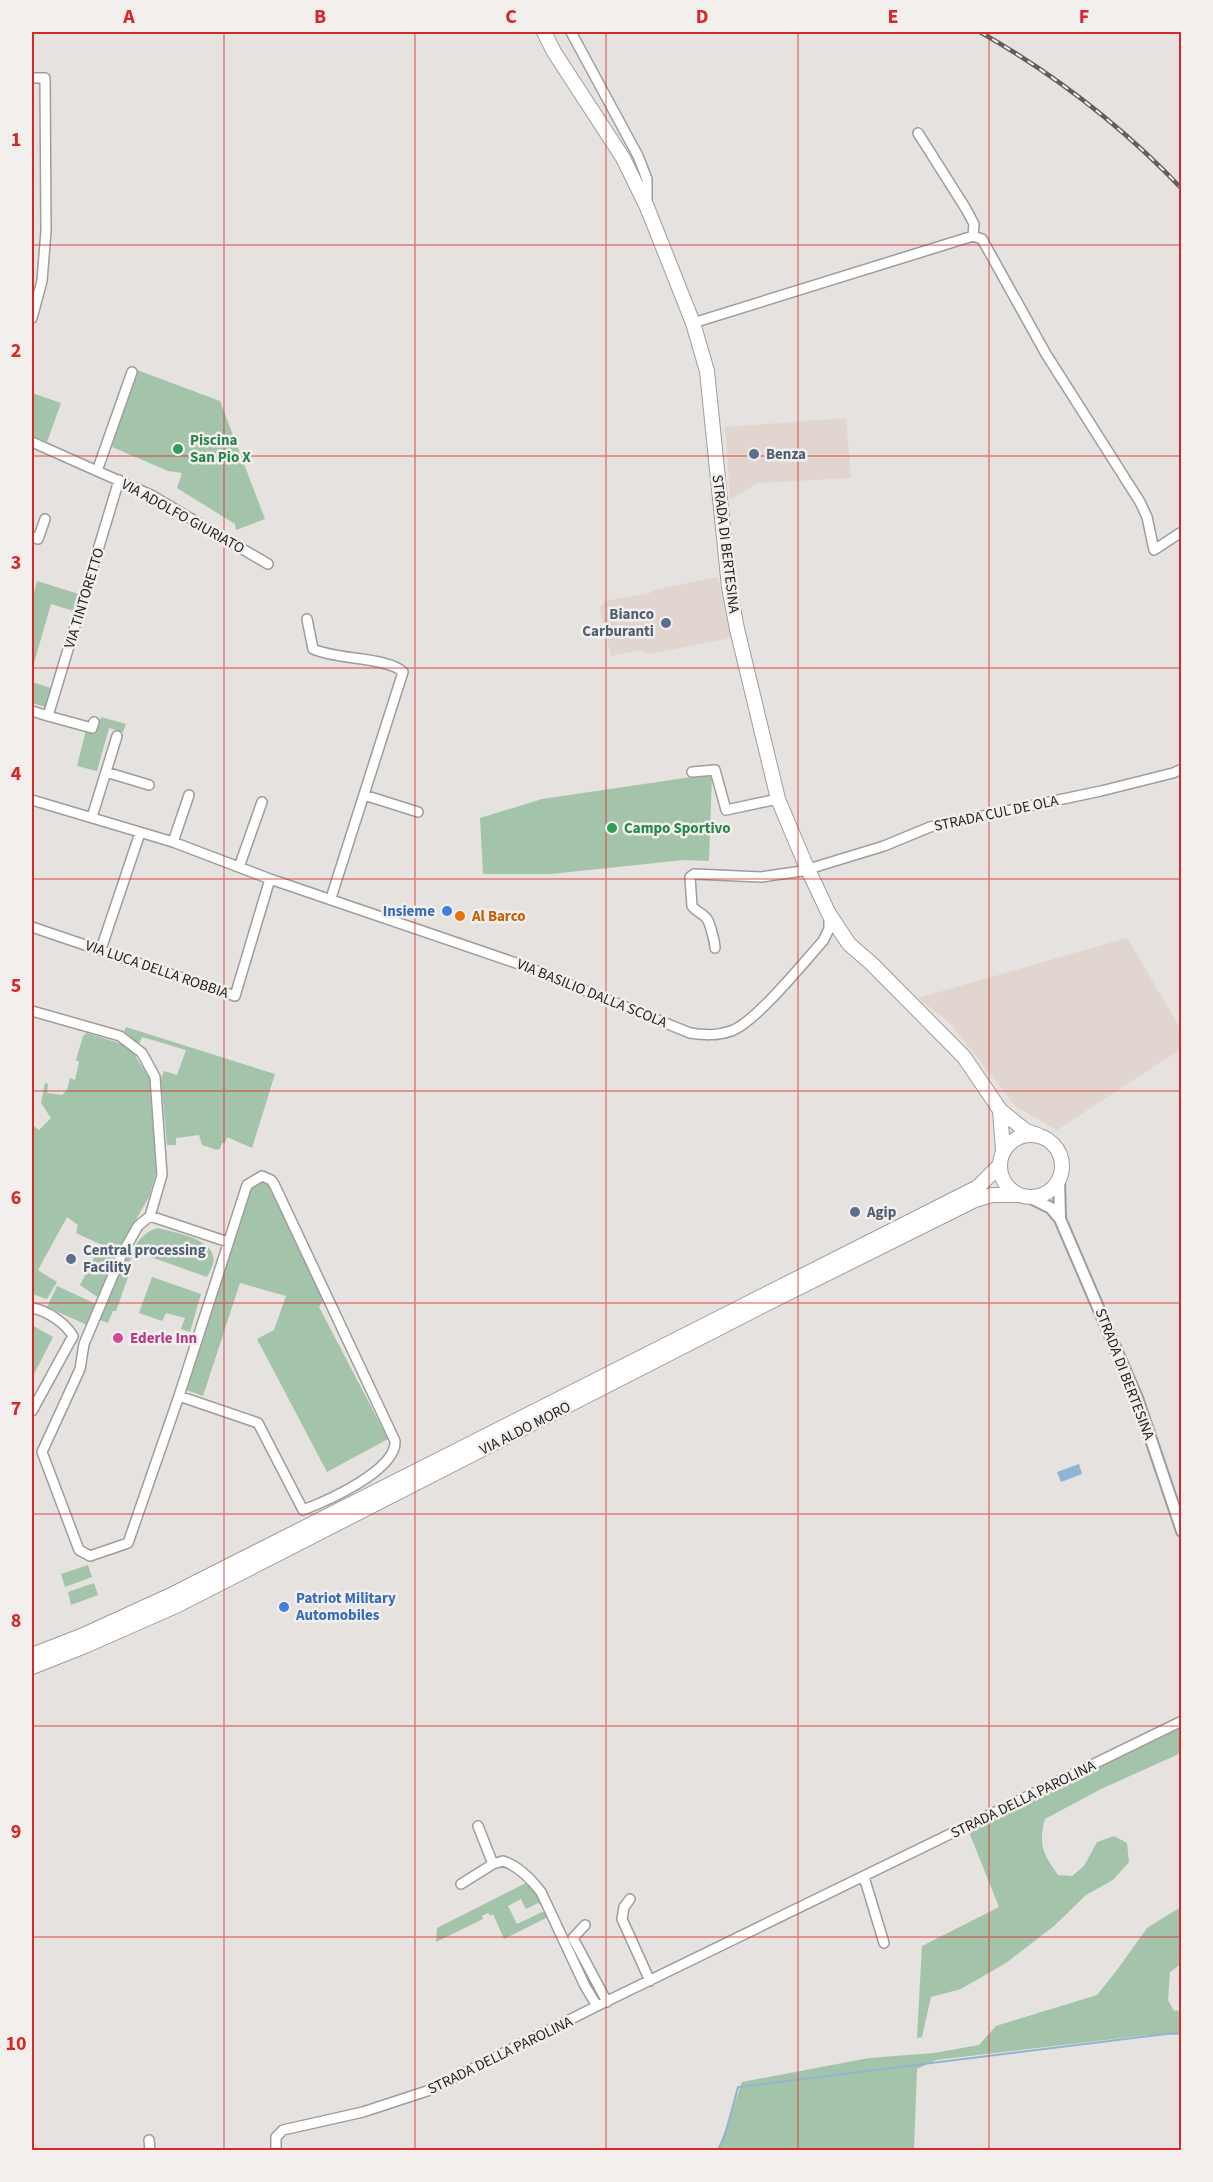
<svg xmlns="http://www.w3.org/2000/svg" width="1213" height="2182" viewBox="0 0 1213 2182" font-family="'Source Sans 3',sans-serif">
<rect width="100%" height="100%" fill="#e5e2df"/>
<path fill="#e0d6cf" d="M846 418 851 478 759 483 730 499 725 427Z
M718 577 731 638 649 654 641 650 611 656 600 608 605 601 650 593 654 590Z
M1127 938 1181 1029V1049L1057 1130 1016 1107 949 1022 918 998Z"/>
<path fill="#a3c4ab" d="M137 370 220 401 265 519 236 530 235 524 177 488 182 473 168 471 112 447Z
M32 393 61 403 47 442 32 436Z
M37 581 82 595 77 612 51 604 32 670V601Z
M32 682 51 688 45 707 32 703Z
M101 717 126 724 123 732 109 728 97 771 77 766 86 730 96 733Z
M712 774 709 861 684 860 551 874H483L480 818 542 799Z
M126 1027 275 1074 252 1148 227 1137 225 1143H222L220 1149 217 1150 202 1145 199 1135 176 1138V1145H167L161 1079 164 1071 177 1075 186 1050 142 1037 139 1044 124 1031Z
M87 1033 125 1045 134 1054 150 1079 156 1173 149 1197 117 1252 76 1233 78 1225 67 1217 38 1270 57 1282 47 1299 32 1294V1131L34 1126 39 1130 51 1118 41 1103 45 1083 48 1084 47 1093 62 1095 67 1090 70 1078 75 1080 79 1062 76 1060 83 1036Z
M262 1181 270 1184 323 1300 319 1307 388 1439 327 1472 257 1339 274 1330 286 1296 240 1283 203 1396 186 1390 253 1184Z
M158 1228C175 1233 219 1239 213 1264 212 1268 209 1273 207 1277L134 1251 130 1262 133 1263 116 1311H113L108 1323 91 1317 87 1325 47 1307 57 1286 96 1304 99 1298 80 1285 98 1250 125 1260C136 1246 140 1233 158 1228Z
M152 1277 201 1294 190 1332 181 1329 185 1318 166 1313 162 1321 139 1313Z
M32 1325 53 1337 32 1378Z
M88 1565 92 1577 65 1587 61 1574Z
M94 1583 98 1595 71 1605 68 1592Z
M1181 1721V1753L1101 1789 1045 1819C1038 1845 1043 1854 1058 1875L1072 1876 1084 1866 1097 1842 1114 1836 1127 1843 1129 1862 1113 1880 1086 1895 1054 1926 1006 1963 961 1989 931 1997 922 2037 917 2038 922 1946 999 1907 967 1827Z
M530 1881 545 1904 542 1906 538 1903 526 1909 521 1899 508 1906 517 1924 542 1912 548 1913 550 1916 504 1939 493 1914 490 1916 488 1913 482 1916 483 1919 436 1942 437 1928Z
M1181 1907V1964L1170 1972 1168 2000 1174 2011 1181 2010V2035H1148L936 2060 917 2069 914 2150H718L742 2082 869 2058 934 2053 979 2045 996 2026 1097 1995 1117 1970 1147 1928Z"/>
<path fill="#90b4d3" d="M1079 1464 1082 1474 1061 1482 1057 1472Z"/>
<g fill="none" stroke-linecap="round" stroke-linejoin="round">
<path stroke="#90b4d3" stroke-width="2" d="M718 2150 725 2135 738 2087 1182 2032"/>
<defs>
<path id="minor" d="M571 32 638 156 647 179V202
M32 78H45L46 231 42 281 32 318
M918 133 966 209 974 224 973 236 982 239 1046 354 1140 502 1147 517 1154 550 1180 533
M693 323 973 236
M32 442 151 495 268 564
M97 471 132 372
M32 537 38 539 45 519
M307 619 313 649C337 660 387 657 403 672L331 898
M32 711 48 716 119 480
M48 716 92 728 94 722
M106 772 149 785
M692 772 715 770 726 810 778 799
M364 795 418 812
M32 800 173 842 270 879 522 965 690 1033C704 1035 717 1036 731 1031 755 1023 804 962 823 941L829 929V915
M92 817 117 736
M173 842 189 795
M239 867 262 802
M32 927 235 996 270 879
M715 948C715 943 710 923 707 919 703 913 696 912 692 906L690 877 694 874 761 877 802 871 884 846 930 827 1101 791 1173 773 1182 769
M101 949 140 833
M32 1011 120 1036 142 1053 155 1077 162 1175 150 1216 138 1226 122 1254 84 1344 80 1369 42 1452 79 1550 90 1556 128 1543 179 1396 247 1185 262 1176 271 1180 274 1184 395 1441C397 1470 327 1501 303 1510L258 1423 179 1396
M150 1216 228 1242
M32 1308C48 1311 65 1323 73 1336L32 1411
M478 1826 493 1864 503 1861C519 1866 531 1879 541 1892L585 1986 597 2006
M864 1877 884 1943
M461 1884 493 1864
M630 1899 624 1907 622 1919 650 1981
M585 1925 573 1938 607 2002
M149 2140 150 2150
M276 2150V2137L283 2130 363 2112 430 2090 597 2006 1182 1721"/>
<path id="tertiary" d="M1059 1178 1060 1219
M1029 1197 1051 1208 1060 1219 1137 1398 1182 1531"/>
<path id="primary" d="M544 32 554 52 623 158 647 207 693 323 707 371 729 587 737 629 778 799 804 861 829 914 849 944 872 964 964 1057 1000 1110 1026 1131 1038 1135
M1000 1110 1003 1150
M1000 1166a31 31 0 1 1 62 0a31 31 0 1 1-62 0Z
M32 1655 81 1636 173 1594 978 1187 999 1166
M32 1667 85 1646 178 1605 766 1304 975 1200 992 1195H1018"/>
</defs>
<use href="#minor" stroke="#9f9d9a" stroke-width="12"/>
<use href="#tertiary" stroke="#9f9d9a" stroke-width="14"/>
<use href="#primary" stroke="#9f9d9a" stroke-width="16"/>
<use href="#minor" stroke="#fff" stroke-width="9"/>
<use href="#tertiary" stroke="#fff" stroke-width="10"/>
<use href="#primary" stroke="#fff" stroke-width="14"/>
<defs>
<path id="rail" d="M980 32C1054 74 1123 127 1182 189"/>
</defs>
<use href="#rail" stroke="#615f5e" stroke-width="4.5"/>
<use href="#rail" stroke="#f2efed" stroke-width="2" stroke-dasharray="7" stroke-linecap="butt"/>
</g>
<path fill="none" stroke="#d62828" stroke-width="1.5" stroke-opacity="0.55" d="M224 32V2150M415 32V2150M606 32V2150M798 32V2150M989 32V2150M32 245H1182M32 456H1182M32 668H1182M32 879H1182M32 1091H1182M32 1303H1182M32 1514H1182M32 1726H1182M32 1937H1182"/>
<g fill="#2e9e5b" stroke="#f2efed" stroke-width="2">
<circle cx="178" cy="449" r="6"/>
<circle cx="612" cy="828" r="6"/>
</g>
<g fill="#5c6f8a" stroke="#f2efed" stroke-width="2">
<circle cx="754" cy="454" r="6"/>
<circle cx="666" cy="623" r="6"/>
<circle cx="855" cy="1212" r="6"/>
<circle cx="71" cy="1259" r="6"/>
</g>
<g fill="#3f7fe0" stroke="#f2efed" stroke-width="2">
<circle cx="447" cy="911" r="6"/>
<circle cx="284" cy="1607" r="6"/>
</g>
<circle fill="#e8710a" stroke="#f2efed" stroke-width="2" cx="460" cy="916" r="6"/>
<circle fill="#d1479c" stroke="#f2efed" stroke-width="2" cx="118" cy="1338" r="6"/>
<g text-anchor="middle" stroke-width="5" stroke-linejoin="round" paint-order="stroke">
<g font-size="15" font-weight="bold" fill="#27864d" stroke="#f2efed" text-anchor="start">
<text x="190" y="445">Piscina<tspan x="190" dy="17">San Pio X</tspan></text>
<text x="624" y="833">Campo Sportivo</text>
</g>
<g font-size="15" font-weight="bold" fill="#4e5e75" stroke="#f2efed" text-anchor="start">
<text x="766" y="459">Benza</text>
<text x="654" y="619" text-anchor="end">Bianco<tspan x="654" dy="17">Carburanti</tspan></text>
<text x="867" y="1217">Agip</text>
<text x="83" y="1255">Central processing<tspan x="83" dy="17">Facility</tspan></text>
</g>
<g font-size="15" fill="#242322" stroke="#f2efed">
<text transform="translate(183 516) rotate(29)" y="5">VIA ADOLFO GIURIATO</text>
<text transform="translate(726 544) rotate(83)" y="5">STRADA DI BERTESINA</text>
<text transform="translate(84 598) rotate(-73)" y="5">VIA TINTORETTO</text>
<text transform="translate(996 813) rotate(-12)" y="5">STRADA CUL DE OLA</text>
<text transform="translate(157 969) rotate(19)" y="5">VIA LUCA DELLA ROBBIA</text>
<text transform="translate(592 993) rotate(22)" y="5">VIA BASILIO DALLA SCOLA</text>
<text transform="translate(1125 1374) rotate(69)" y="5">STRADA DI BERTESINA</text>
<text transform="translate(525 1428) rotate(-27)" y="5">VIA ALDO MORO</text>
<text transform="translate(1023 1799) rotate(-26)" y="5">STRADA DELLA PAROLINA</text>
<text transform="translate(500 2055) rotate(-26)" y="5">STRADA DELLA PAROLINA</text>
</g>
<g font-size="15" font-weight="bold" fill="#366cbe" stroke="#f2efed" text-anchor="end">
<text x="435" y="916">Insieme</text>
<text x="296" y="1603" text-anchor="start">Patriot Military<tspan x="296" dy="17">Automobiles</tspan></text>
</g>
<g font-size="15" font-weight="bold" fill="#c56008" stroke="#f2efed" text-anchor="start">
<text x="472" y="921">Al Barco</text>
</g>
<g font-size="15" font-weight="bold" fill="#b23c85" stroke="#f2efed" text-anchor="start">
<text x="130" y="1343">Ederle Inn</text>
</g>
</g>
<rect width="1213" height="2182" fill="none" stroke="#f2efed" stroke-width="66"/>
<rect x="33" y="33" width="1147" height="2116" fill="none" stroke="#d62828" stroke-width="2"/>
<g font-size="20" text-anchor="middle" font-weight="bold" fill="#d62828">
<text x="129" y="23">A</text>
<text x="320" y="23">B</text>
<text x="511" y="23">C</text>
<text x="702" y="23">D</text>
<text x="893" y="23">E</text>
<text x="1084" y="23">F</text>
<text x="16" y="146">1</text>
<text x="16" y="357">2</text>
<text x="16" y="569">3</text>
<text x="16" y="780">4</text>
<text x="16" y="992">5</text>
<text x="16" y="1204">6</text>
<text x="16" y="1415">7</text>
<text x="16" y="1627">8</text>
<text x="16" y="1838">9</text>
<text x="16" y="2050">10</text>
</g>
</svg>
